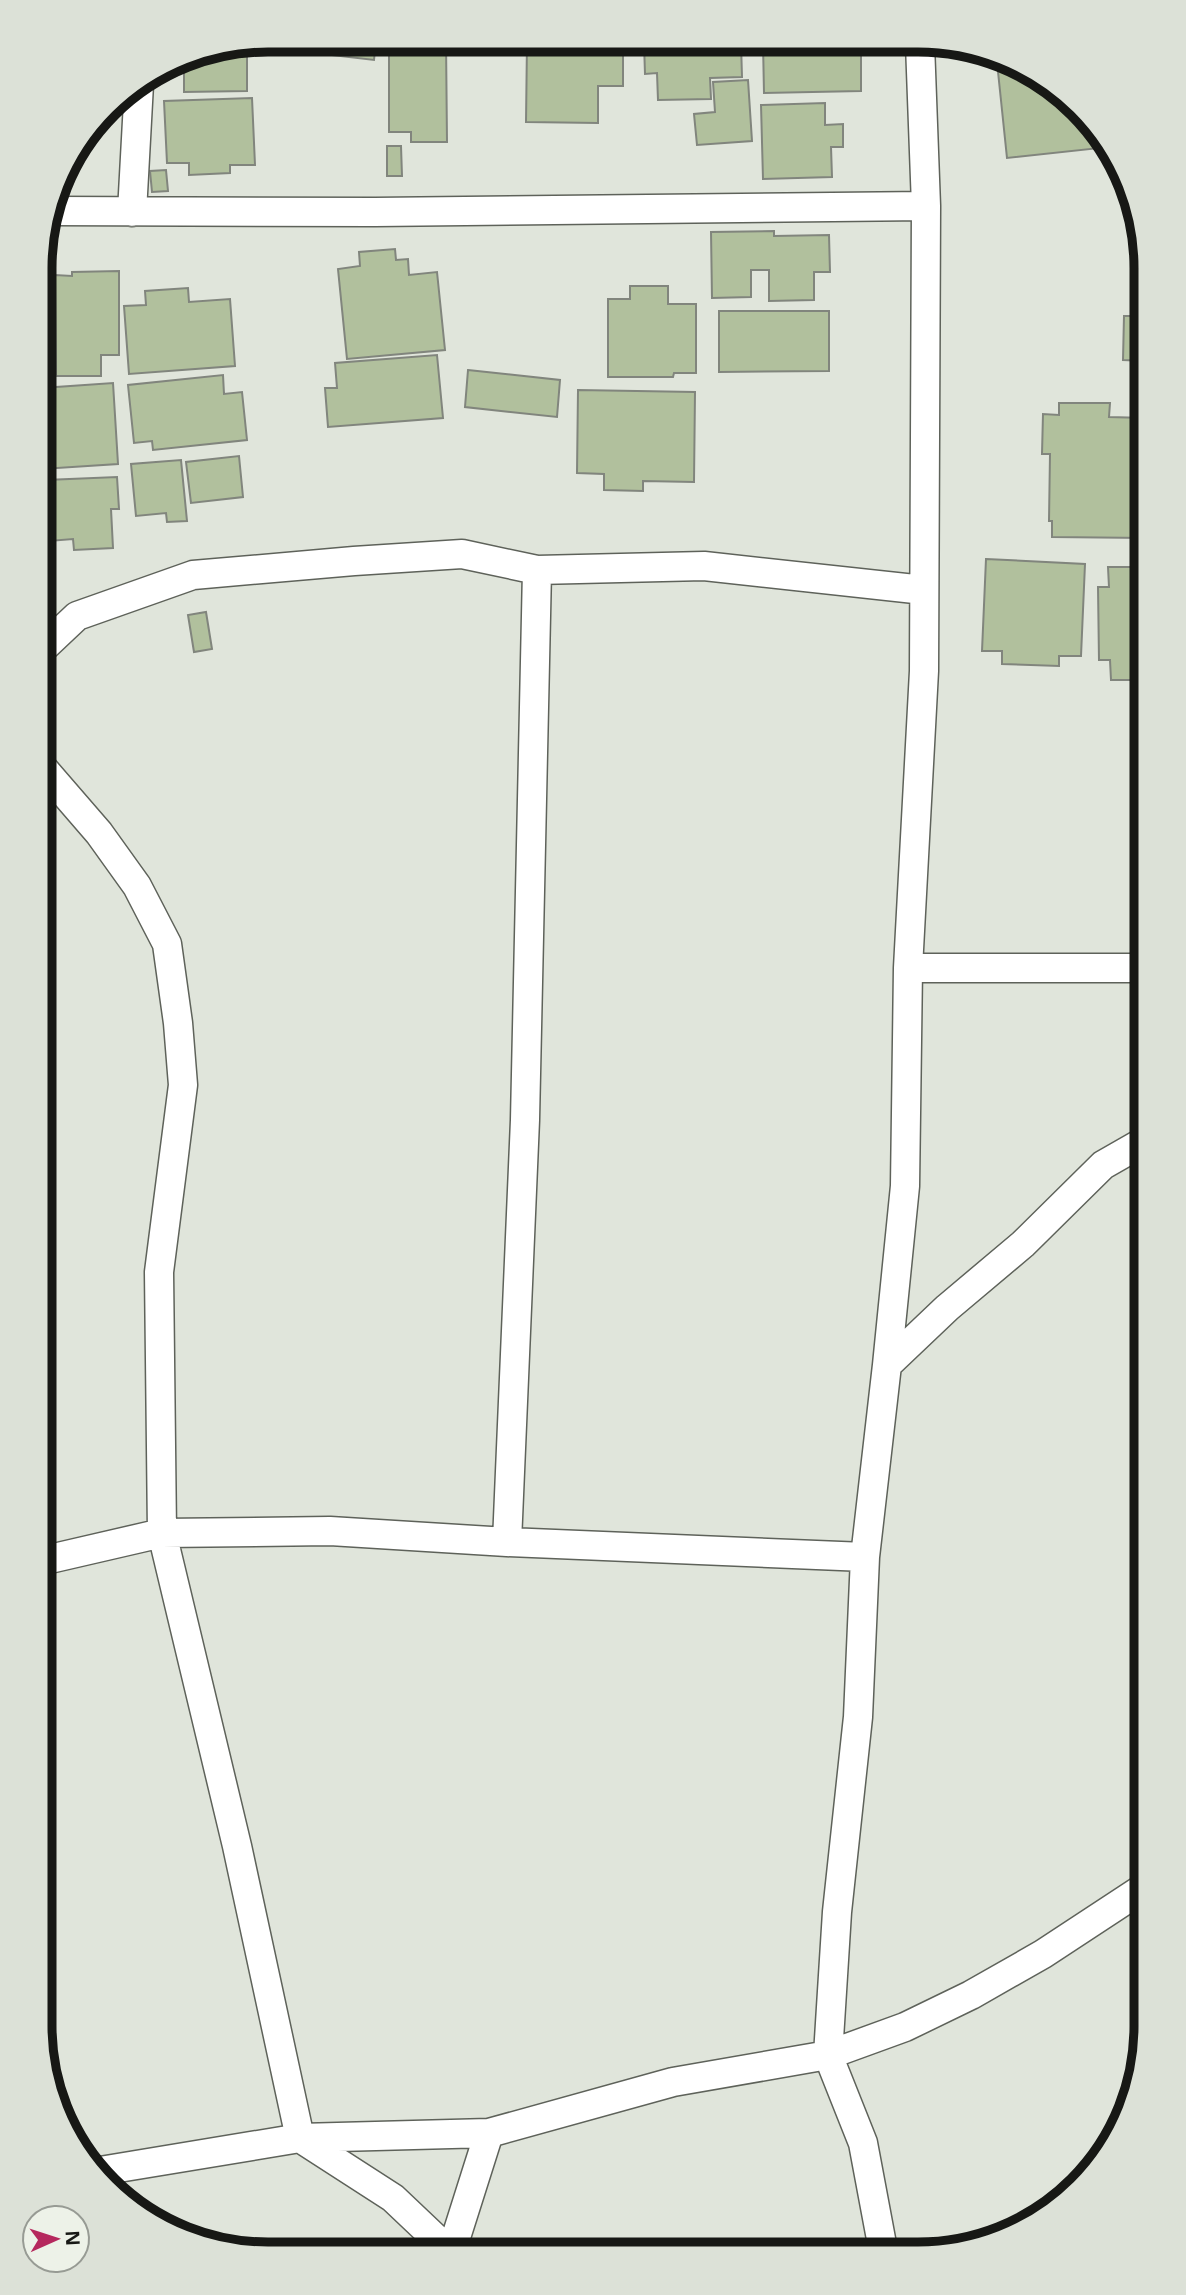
<svg xmlns="http://www.w3.org/2000/svg" width="1186" height="2295" viewBox="0 0 1186 2295" font-family="'Open Sans',sans-serif">
<rect width="100%" height="100%" fill="#e0e5db"/>
<path fill="#b1c09d" stroke="#81857d" stroke-width="2" d="M282 40 376 41 374 60 281 49Z
M389 41H446L447 142H411V132H389Z
M527 42H623V86H598V123L526 122Z
M644 43H741L742 77 710 78 711 99 658 100 657 73 645 74Z
M763 43 861 44V91L764 93Z
M247 45V91L184 92V70H169V65L182 57Z
M997 62 1068 97 1099 144 1100 148 1007 158Z
M748 80 752 141 697 145 694 114 715 112 713 82Z
M252 98 255 165H230V173L189 175V163H167L164 101Z
M825 103V125L843 124V147H831L832 177 763 179 761 105Z
M387 146H401L402 176H387Z
M166 170 168 191 152 192 150 171Z
M774 231V236L829 235 830 272H814V300L769 301V270H751V297L712 298 711 232Z
M395 249 396 260 408 259 409 275 437 272 445 350 347 359 338 269 360 266 359 252Z
M119 271V355H101V376H56L55 275 72 276V272Z
M630 286H668V304H696V373H674L673 377H608V299H630Z
M188 288 189 302 230 299 235 366 129 374 124 306 146 305 145 291Z
M719 311H829V371L719 372Z
M1124 316H1146V361L1123 360Z
M437 355 443 418 328 427 325 388H337L335 363Z
M468 370 560 380 557 417 465 407Z
M223 375 224 394 242 392 247 440 153 450 152 441 134 443 128 385Z
M113 383 118 464 42 469V388Z
M578 390 695 392 694 482 643 481V491L604 490V474L577 473Z
M1059 403H1110L1109 417 1146 418V538L1052 537V521H1049L1050 454H1042L1043 414 1059 415Z
M239 456 243 497 191 503 186 462Z
M181 460 187 521 167 522 166 513 136 516 131 464Z
M117 477 119 509H111L113 548 74 550 73 539 49 541 46 480Z
M986 559 1085 564 1081 656H1059V666L1002 664V651H982Z
M1108 567H1146V680H1111L1110 660H1099L1098 587H1109Z
M206 612 212 649 194 652 188 615Z"/>
<g fill="none" stroke-linecap="round" stroke-linejoin="round">
<defs>
<path id="street" d="M51 211 375 212 926 206
M132 212 139 84
M42 649 77 616 193 575 354 561 462 554 537 570 704 566 924 590
M42 767 99 833 137 886 167 944 178 1023 183 1085 159 1272 162 1533 237 1846 300 2138 393 2198 451 2253
M908 968H1146
M887 1365 947 1308 1023 1244 1103 1165 1145 1141
M507 1542 525 1120 537 570
M41 1561 162 1533 330 1531 507 1542 865 1557
M100 2171 300 2138 489 2133 673 2082 828 2055 905 2027 971 1995 1043 1954 1145 1887
M451 2253 489 2133
M884 2255 863 2143 828 2055 837 1912 858 1717 865 1557 887 1365 905 1186 908 968 924 671 926 206 920 44"/>
</defs>
<use href="#street" stroke="#5e625a" stroke-width="31"/>
<use href="#street" stroke="#fff" stroke-width="28"/>
</g>
<path d="M0 0H1186V2295H0ZM268 52H918A216 216 0 0 1 1134 268V2026A216 216 0 0 1 918 2242H268A216 216 0 0 1 52 2026V268A216 216 0 0 1 268 52Z" fill="#dce1d7" fill-rule="evenodd"/>
<path fill="none" stroke="#171815" stroke-width="9" d="M268 52H918A216 216 0 0 1 1134 268V2026A216 216 0 0 1 918 2242H268A216 216 0 0 1 52 2026V268A216 216 0 0 1 268 52Z"/>
<g transform="translate(56 2239) rotate(87)"><circle r="33" fill="#edf2e8" stroke="#979b94" stroke-width="2"/>
<path d="M0-5L12 26L0 18L-12 26Z" fill="#b5285d"/>
<text y="-10" font-size="19" font-weight="bold" text-anchor="middle" fill="#171815">N</text>
</g>
</svg>
